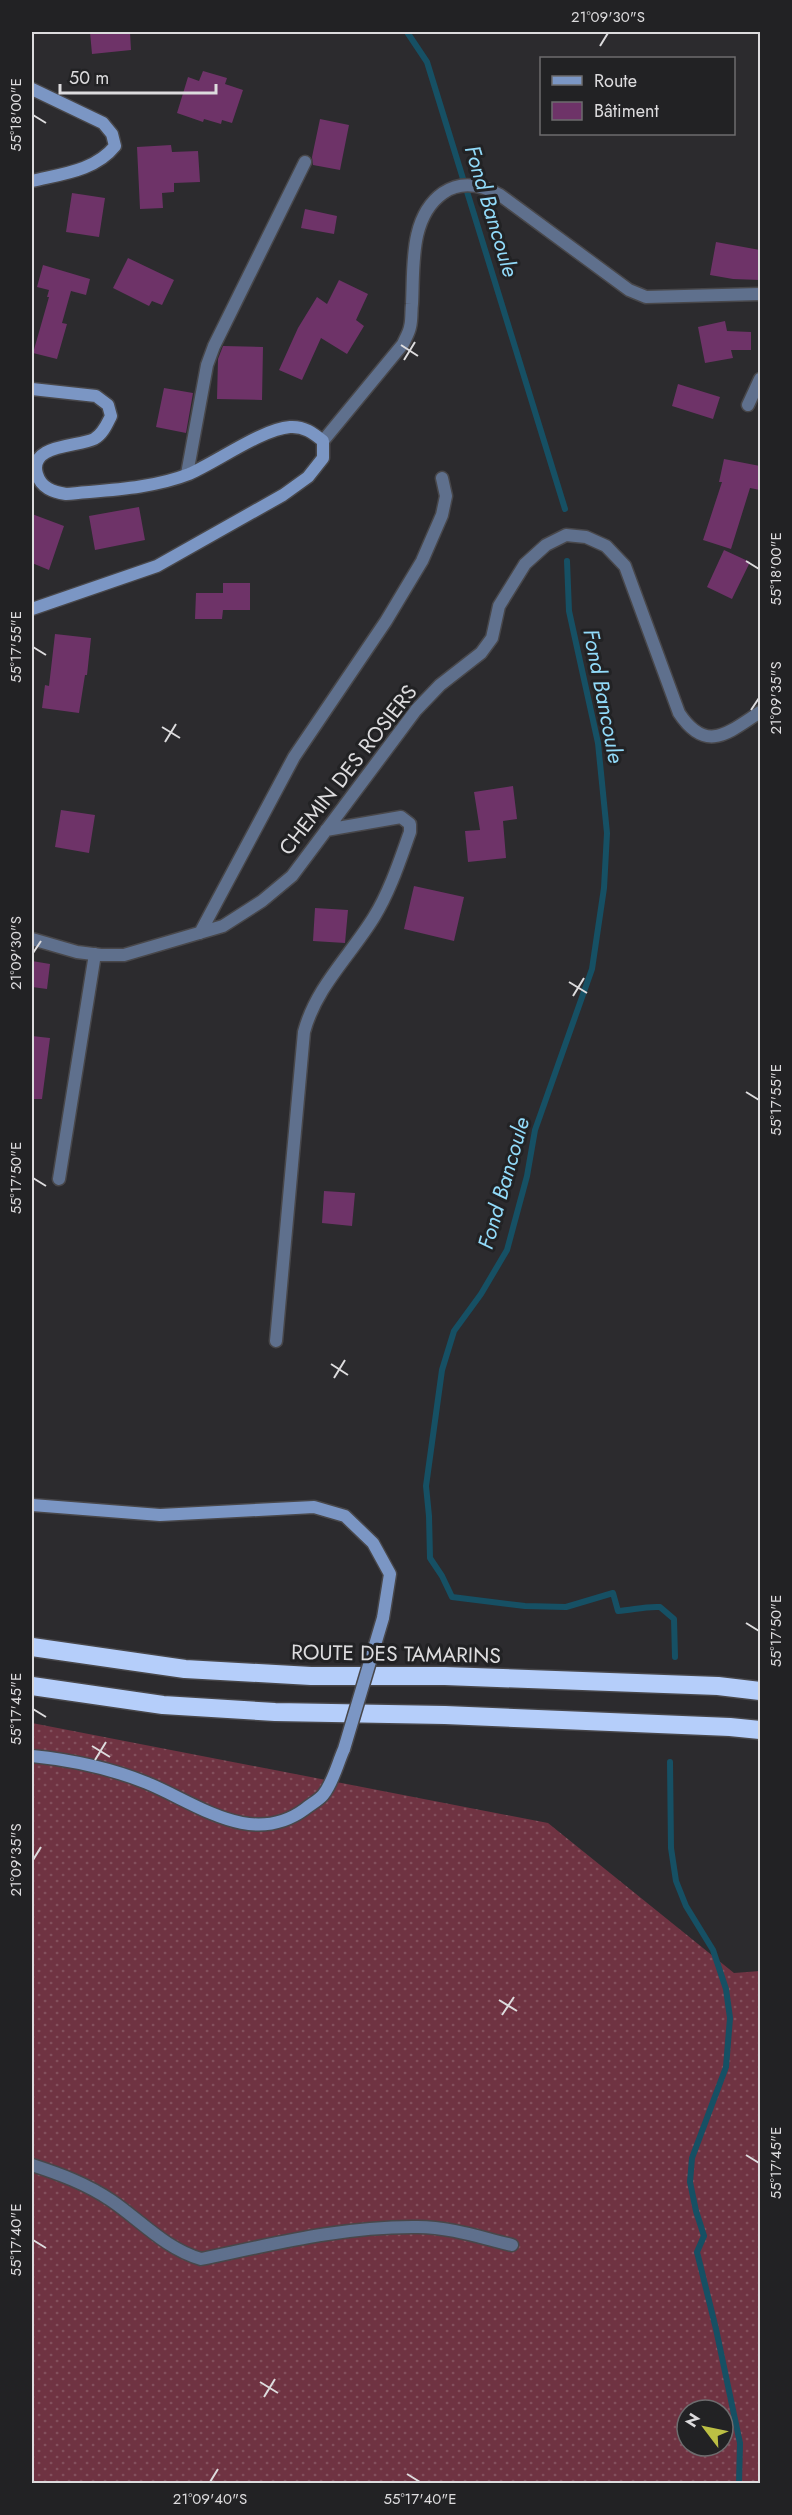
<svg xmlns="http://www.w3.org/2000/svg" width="792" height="2515" viewBox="0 0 792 2515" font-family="Jost,sans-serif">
<defs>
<pattern id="grass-dots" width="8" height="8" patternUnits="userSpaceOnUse" patternTransform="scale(1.5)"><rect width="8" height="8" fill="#6f3342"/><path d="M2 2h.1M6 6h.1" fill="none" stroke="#83505d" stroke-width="1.8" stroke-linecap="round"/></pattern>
</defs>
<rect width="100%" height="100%" fill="#2c2b2e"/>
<path fill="url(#grass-dots)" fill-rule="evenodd" d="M32 1723 548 1823 734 1973 760 1971V2483H32ZM687 2410H723V2446H687Z"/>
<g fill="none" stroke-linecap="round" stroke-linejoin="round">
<path stroke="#165064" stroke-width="6" d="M407 32 427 62 565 509
M567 561 569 611 598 743 607 833 604 888 592 969 535 1130 527 1176 507 1250 481 1294 454 1331 442 1370 426 1486 429 1516 430 1558 442 1576 452 1597 525 1606 566 1607 613 1593 618 1611C633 1610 645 1606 660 1607L674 1619 675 1657
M670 1762 671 1848 676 1881 686 1906 713 1950 726 1989 730 2018 726 2067 692 2158 690 2182 696 2211 704 2236 697 2252 716 2329 740 2443 739 2484"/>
</g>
<path fill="#6e3368" d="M90 32H130L131 50 92 54Z
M203 71 227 78 225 84 243 90 232 123 222 120 221 124 204 119 203 122 177 113 188 77 199 81Z
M320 119 349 125 340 170 313 165 312 157Z
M171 145 172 152 198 151 200 182 174 183V192L162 193 163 208 140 209 137 147Z
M72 193 105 198 99 237 66 232Z
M305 209 337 216 334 234 301 228Z
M716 242 760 250V280L733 279 710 275Z
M128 258 174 280 162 305 152 301 149 306 113 288Z
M43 265 90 279 86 295 71 291 62 323 67 324 57 359 33 353 49 297H47L49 290 37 287Z
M339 280 368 294 356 320 364 326 347 354 321 338 302 380 279 370 298 328 317 297 327 304Z
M725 321 727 331 751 332V350H731L733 358 705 363 698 327Z
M223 346 263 347 262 400 217 399 218 359Z
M678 384 720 397 713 419 672 406Z
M164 388 193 393 186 433 156 427Z
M724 459 760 466V490L750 488 731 549 703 540 722 482H719Z
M139 507 145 540 95 550 89 516Z
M32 514 64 526 49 570 32 563Z
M724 550 750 562 732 599 707 587Z
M223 583H250V610H223L222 619H195L196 593H223Z
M55 634 91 638 87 675H85L79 713 42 708 45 685 49 686Z
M513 786 517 819 503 821 506 858 468 862 465 831 480 830 474 792Z
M61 810 95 815 89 853 55 847Z
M414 886 464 897 454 941 404 929Z
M315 908 348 910 345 943 313 941Z
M32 961 50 964 47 989 32 987Z
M32 1036 50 1038 42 1099H32Z
M324 1191 355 1193 352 1226 322 1223Z"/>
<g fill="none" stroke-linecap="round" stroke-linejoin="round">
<defs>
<path id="street" d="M748 405 760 379
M323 441 403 344C405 339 409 333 410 327 412 320 411 311 412 304 414 267 409 217 443 193 462 180 482 185 500 195L629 290 646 297 760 294
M187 474 207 365 214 346 305 162
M200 933 294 757 386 621 422 561 442 515 446 496 442 478
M32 939 77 952 101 955H124L223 926 262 901 292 876 416 710 440 685 481 653 492 638 499 606 525 564 546 545 566 535 586 537 606 546 625 566 679 713C706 754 728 733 760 712
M59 1179 95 954
M276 1341 304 1032C316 987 350 956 374 917 390 891 400 860 410 832V824L401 817 326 830
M32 2165C60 2174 87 2184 112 2201 141 2221 166 2249 201 2259 273 2244 344 2226 418 2227 450 2227 482 2238 512 2245"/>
<path id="secondary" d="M32 89 103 123 112 134 115 146C95 171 61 174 32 181
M32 389 96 396 108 405 111 416C107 424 103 434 94 439 78 447 28 444 37 474 41 488 53 492 66 494 106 490 151 489 189 474 217 462 262 429 290 427 304 426 313 433 323 441V458L308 477 283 495 157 566 32 609
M32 1505 160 1515 314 1507 345 1516 373 1543 390 1574 383 1618
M32 1756C72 1760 110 1768 147 1783 198 1804 252 1848 305 1809 311 1804 319 1800 323 1795 333 1783 338 1762 344 1749"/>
<path id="highway" d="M32 1647 185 1669 311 1676H445L718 1686 760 1691
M32 1686 163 1705 275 1712 445 1715 730 1727 760 1730"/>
</defs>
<use href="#street" stroke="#48474a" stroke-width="15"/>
<use href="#secondary" stroke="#48474a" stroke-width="15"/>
<use href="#highway" stroke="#48474a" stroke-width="21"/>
<use href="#street" stroke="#5f708d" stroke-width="12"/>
<use href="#secondary" stroke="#7b96c4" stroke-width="12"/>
<use href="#highway" stroke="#b5cefa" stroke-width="18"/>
<defs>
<path id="secondary-bridge" d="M344 1749 383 1618"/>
</defs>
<use href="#secondary-bridge" stroke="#48474a" stroke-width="15" stroke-linecap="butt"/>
<use href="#secondary-bridge" stroke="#7b96c4" stroke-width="12"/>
</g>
<path fill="none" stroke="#dddcde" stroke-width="2" d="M600 46 608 33M33 115 46 123M401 345 418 356M404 360 415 342M746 561 759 569M33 647 46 655M751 710 759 698M162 727 180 738M165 742 176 724M33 953 41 941M569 982 587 993M573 996 584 978M746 1092 759 1100M33 1178 46 1186M331 1364 348 1375M334 1378 345 1360M746 1623 759 1631M33 1709 46 1717M92 1746 110 1757M95 1760 106 1742M33 1860 41 1847M499 2000 517 2011M502 2015 514 1997M746 2155 759 2163M33 2240 46 2248M260 2382 278 2393M264 2397 275 2379M407 2474 420 2482M210 2482 218 2469"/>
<g text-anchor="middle" stroke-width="6" stroke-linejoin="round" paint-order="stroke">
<g font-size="21" fill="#dddcde" stroke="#222224">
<text transform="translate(348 770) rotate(-52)" y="7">CHEMIN DES ROSIERS</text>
<text transform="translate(396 1654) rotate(1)" y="7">ROUTE DES TAMARINS</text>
</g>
<g font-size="22" font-style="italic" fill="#92dbfa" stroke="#222224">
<text transform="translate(492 211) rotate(73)" y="8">Fond Bancoule</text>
<text transform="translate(604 696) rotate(79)" y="8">Fond Bancoule</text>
<text transform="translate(503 1183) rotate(-74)" y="8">Fond Bancoule</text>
</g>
</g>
<rect width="792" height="2515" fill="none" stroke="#222224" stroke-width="66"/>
<rect x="540" y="57" width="195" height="78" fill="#222224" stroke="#6d6c6e" stroke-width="1.5"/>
<rect x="552" y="76" width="30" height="9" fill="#7b96c4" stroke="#6d6c6e" stroke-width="1.5"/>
<text x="594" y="87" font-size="18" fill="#dddcde">Route</text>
<rect x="552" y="102" width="30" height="18" fill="#6e3368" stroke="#6d6c6e" stroke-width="1.5"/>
<text x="594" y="117" font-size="18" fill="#dddcde">Bâtiment</text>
<g transform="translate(705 2428) rotate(302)"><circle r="28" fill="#222224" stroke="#6d6c6e" stroke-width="1.5"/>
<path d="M0-4.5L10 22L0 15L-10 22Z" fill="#bcbf44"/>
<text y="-9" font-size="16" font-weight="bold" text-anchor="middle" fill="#dddcde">N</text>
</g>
<path d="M60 84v9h156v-9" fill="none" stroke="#dddcde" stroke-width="3"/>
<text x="69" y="84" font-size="18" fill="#dddcde" stroke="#222224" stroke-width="4.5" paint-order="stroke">50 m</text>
<rect x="33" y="33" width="726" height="2449" fill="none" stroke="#dddcde" stroke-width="2"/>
<g font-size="15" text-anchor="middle" fill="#dddcde">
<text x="608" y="22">21°09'30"S</text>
<text transform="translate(16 115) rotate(-90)" y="5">55°18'00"E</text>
<text transform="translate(776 569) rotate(-90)" y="5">55°18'00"E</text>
<text transform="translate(16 647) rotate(-90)" y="5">55°17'55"E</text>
<text transform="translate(776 698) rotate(-90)" y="5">21°09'35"S</text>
<text transform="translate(16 953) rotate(-90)" y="5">21°09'30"S</text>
<text transform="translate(776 1100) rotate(-90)" y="5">55°17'55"E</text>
<text transform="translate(16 1178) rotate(-90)" y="5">55°17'50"E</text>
<text transform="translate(776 1631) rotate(-90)" y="5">55°17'50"E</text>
<text transform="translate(16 1709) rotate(-90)" y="5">55°17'45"E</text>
<text transform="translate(16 1860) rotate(-90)" y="5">21°09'35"S</text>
<text transform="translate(776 2163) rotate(-90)" y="5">55°17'45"E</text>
<text transform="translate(16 2240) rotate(-90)" y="5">55°17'40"E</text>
<text x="210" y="2504">21°09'40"S</text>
<text x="420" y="2504">55°17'40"E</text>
</g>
</svg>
